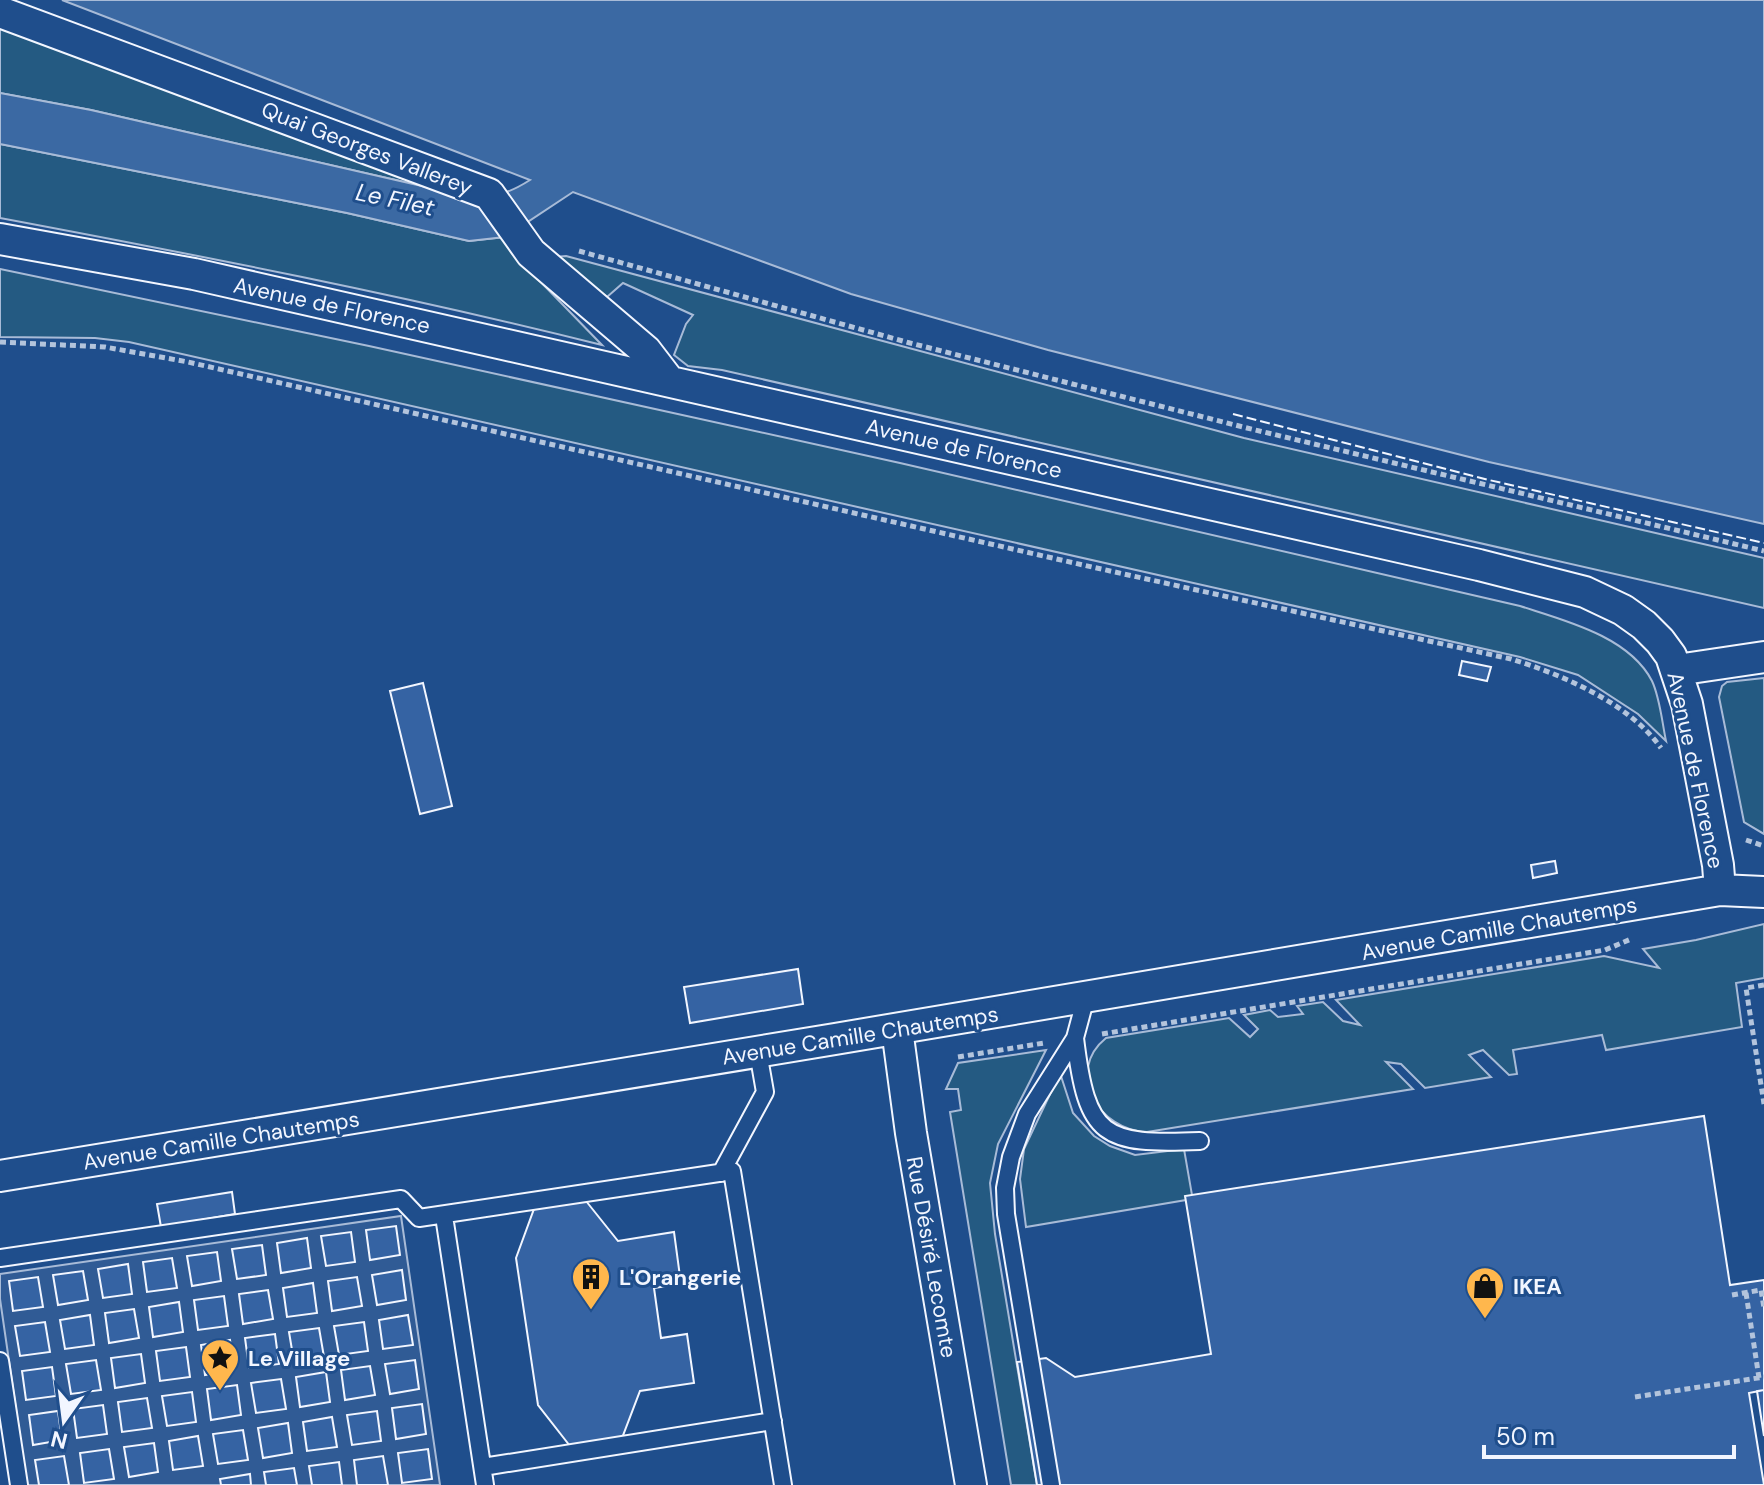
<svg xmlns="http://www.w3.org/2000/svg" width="1764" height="1485" viewBox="0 0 1764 1485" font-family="'DM Sans',sans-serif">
<rect width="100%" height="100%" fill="#1f4e8c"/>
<path fill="#245a82" stroke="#a8bbd7" stroke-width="2" d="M0 25 461 195 91 110 0 93Z
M0 144 347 213 469 241 505 237 534 275 602 345C403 295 202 256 0 218Z
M566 256 1244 438 1764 558V608L722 370 688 366 674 355 686 324 693 315 623 283 607 297 554 257Z
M0 269 369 346 900 463 1520 606C1563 620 1629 636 1652 681 1660 698 1662 722 1666 741L1638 714 1578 675 1520 657 129 342 95 338 0 337Z
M1764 678V834L1744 822 1719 697 1722 686 1727 682Z
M1764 924V978L1736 983 1742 1027 1606 1050 1602 1035 1513 1050 1517 1074 1509 1075 1483 1050 1469 1055 1491 1077 1425 1088 1401 1064 1386 1062 1413 1089 1147 1132C1099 1131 1064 1072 1106 1038L1229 1018 1250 1037 1258 1029 1244 1015 1270 1010 1278 1017 1303 1014 1297 1006 1323 1002 1343 1021 1360 1025 1336 1000 1604 956 1659 968 1643 949 1696 940Z
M1046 1050 998 1144 990 1183 995 1234 1037 1485H1011L950 1112 961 1110 958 1089H946L958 1063Z
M1060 1073 1073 1113 1094 1136 1110 1146 1135 1155 1184 1149 1192 1195 1186 1200 1026 1227 1020 1179 1024 1149Z"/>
<path fill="#305b95" stroke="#a8bbd7" stroke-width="2" d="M401 1216 440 1485H27L0 1299V1274Z"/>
<path fill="#3b69a3" stroke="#a8bbd7" stroke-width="2" d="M62 0H1764V524L1489 462 1048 350 851 294 573 192 505 237 469 241 347 213 0 144V93L91 110 461 195C491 198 505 196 530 180Z"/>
<path fill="#3563a3" stroke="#f2f6ff" stroke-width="2" d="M1462 661 1491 667 1487 681 1459 675Z
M423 683 452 806 420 814 390 691Z
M1555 861 1557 873 1533 878 1531 865Z
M798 969 803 1004 690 1023 684 987Z
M1704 1116 1730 1285 1764 1280V1390L1749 1393 1764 1485H1037L1017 1362 1046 1358 1075 1377 1211 1354 1185 1196Z
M232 1192 235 1214 161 1227 157 1204Z
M586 1201 618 1241 674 1232 681 1284 654 1288 661 1338 687 1334 694 1383 640 1391 622 1438 570 1446 538 1405 516 1258 534 1209Z
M396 1226 400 1255 370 1260 366 1230Z
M351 1232 355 1262 326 1266 321 1236Z
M307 1238 311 1268 281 1273 277 1243Z
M262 1245 266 1275 237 1279 232 1249Z
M217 1252 221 1281 192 1286 187 1256Z
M172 1258 177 1288 147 1292 143 1262Z
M128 1264 132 1294 103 1298 98 1269Z
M402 1270 406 1300 377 1305 372 1275Z
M83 1271 88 1300 58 1305 53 1275Z
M38 1277 43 1307 13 1311 9 1281Z
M357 1277 362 1306 332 1311 328 1281Z
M313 1283 317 1313 287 1317 283 1288Z
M268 1290 273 1319 243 1324 239 1294Z
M224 1296 228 1326 198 1330 194 1300Z
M179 1302 183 1332 153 1337 149 1307Z
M134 1309 139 1338 109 1343 105 1313Z
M90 1315 94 1345 65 1349 60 1320Z
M408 1315 413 1345 383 1349 379 1320Z
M45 1322 50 1352 20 1356 15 1326Z
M364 1322 368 1351 339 1355 334 1326Z
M319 1328 324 1357 294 1362 289 1332Z
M275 1334 279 1364 249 1368 245 1338Z
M230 1340 234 1370 205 1375 201 1345Z
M186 1347 190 1377 160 1381 156 1351Z
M141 1354 145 1383 115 1388 111 1358Z
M96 1360 101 1390 71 1394 66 1364Z
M415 1360 419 1389 390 1394 385 1364Z
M370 1366 375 1395 345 1400 341 1370Z
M52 1367 56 1396 26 1400 22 1371Z
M326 1372 330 1402 300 1407 296 1377Z
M281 1379 286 1409 256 1413 251 1383Z
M237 1385 241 1415 211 1420 207 1389Z
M1764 1390V1436L1757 1391Z
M192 1392 196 1422 167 1426 162 1396Z
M147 1398 152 1428 122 1432 118 1402Z
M422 1404 426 1434 396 1439 392 1408Z
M103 1405 107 1434 77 1438 73 1409Z
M58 1411 62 1440 33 1445 29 1415Z
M377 1411 381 1441 352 1445 347 1415Z
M332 1417 337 1447 307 1451 303 1422Z
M288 1423 292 1453 263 1458 258 1428Z
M243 1430 248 1460 218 1464 213 1434Z
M198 1436 203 1466 173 1470 169 1441Z
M154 1443 158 1472 129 1477 124 1447Z
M109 1449 114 1479 84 1483 80 1453Z
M428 1449 432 1479 402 1483 398 1453Z
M64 1456 69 1485H39L35 1460Z
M383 1456 388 1485H357L354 1460Z
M339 1462 342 1485H312L309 1466Z
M294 1468 297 1485H266L264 1472Z
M250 1474 251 1485H221L220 1479Z"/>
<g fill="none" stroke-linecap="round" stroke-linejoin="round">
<defs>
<path id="lane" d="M1075 1038C1087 1138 1103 1145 1200 1141
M721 1173 765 1092 758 1052
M444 1216 485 1485
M0 1258 401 1199 419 1218 732 1171 783 1485
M0 1361 19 1485
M483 1467 773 1421
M1051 1485 1006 1214 1005 1188 1011 1157 1027 1114 1075 1038 1086 997"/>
<path id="street" d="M0 12 489 194 531 253 646 351 669 381
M0 239 194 274 1479 565 1585 592 1623 610 1644 625 1660 641 1671 656 1687 704 1718 865 1720 890
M1677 670 1764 657
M897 1029 911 1133 971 1485
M0 1176 835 1039 1720 890 1764 892"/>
</defs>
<use href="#lane" stroke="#f2f6ff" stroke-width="20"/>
<use href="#street" stroke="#f2f6ff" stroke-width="34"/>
<path stroke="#b3c4dc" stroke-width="5" stroke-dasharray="6 4" stroke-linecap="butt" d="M579 251 910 343 1247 428 1764 551
M0 342 105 347 188 362 1092 567 1511 659C1563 675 1629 703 1661 748
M1746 840 1764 846
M1764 985 1746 988 1764 1104
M1102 1034 1605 950 1631 939
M958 1057 1044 1043
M1746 1293 1759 1378
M1732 1295 1761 1290 1764 1308
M1635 1397 1764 1377"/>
<use href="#lane" stroke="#1f4e8c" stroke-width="16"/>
<use href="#street" stroke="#1f4e8c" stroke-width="30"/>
<path stroke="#f2f6ff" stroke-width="2" stroke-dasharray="10 4" stroke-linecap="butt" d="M1233 414 1489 480 1764 543"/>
</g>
<defs>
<symbol id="building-pin" viewBox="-11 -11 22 30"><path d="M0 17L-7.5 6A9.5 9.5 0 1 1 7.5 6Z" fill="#ffb74d" stroke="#1f4e8c"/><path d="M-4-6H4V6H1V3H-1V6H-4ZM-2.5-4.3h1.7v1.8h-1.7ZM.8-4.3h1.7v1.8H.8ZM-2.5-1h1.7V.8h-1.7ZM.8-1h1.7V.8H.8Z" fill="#111"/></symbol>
<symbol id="shop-pin" viewBox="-11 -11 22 30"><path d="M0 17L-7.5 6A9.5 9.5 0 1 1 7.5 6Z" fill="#ffb74d" stroke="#1f4e8c"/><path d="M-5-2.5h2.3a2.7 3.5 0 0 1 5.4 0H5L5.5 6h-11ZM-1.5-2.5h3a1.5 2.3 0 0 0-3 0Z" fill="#111"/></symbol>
<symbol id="sight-pin" viewBox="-11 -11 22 30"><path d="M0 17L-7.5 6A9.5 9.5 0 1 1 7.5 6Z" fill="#ffb74d" stroke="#1f4e8c"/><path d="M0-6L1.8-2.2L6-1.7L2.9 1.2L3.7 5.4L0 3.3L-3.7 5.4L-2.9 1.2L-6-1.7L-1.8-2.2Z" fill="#111"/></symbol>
</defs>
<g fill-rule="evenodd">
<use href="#building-pin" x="569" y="1255" width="44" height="60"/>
<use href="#shop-pin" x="1463" y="1264" width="44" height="60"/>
<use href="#sight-pin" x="198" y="1336" width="44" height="60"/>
</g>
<g text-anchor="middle" stroke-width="6" stroke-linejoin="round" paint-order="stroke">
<g font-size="22" fill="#f2f6ff" stroke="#1f4e8c">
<text transform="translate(367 148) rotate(21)" y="8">Quai Georges Vallerey</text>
<text transform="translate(332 305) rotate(12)" y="8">Avenue de Florence</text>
<text transform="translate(964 448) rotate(13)" y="8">Avenue de Florence</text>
<text transform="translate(1696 770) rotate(78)" y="8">Avenue de Florence</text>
<text transform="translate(1499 928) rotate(-10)" y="8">Avenue Camille Chautemps</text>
<text transform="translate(860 1035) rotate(-9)" y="8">Avenue Camille Chautemps</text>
<text transform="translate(221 1140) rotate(-9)" y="8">Avenue Camille Chautemps</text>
<text transform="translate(932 1257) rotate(80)" y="8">Rue Désiré Lecomte</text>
</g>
<g font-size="22" font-weight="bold" fill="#f2f6ff" stroke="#1f4e8c" text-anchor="start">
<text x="619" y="1285">L'Orangerie</text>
<text x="1513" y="1294">IKEA</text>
<text x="248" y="1366">Le Village</text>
</g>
<g font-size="24" font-style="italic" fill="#f2f6ff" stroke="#1f4e8c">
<text transform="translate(395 200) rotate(12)" y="8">Le Filet</text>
</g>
</g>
<g transform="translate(64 1421) rotate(194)" stroke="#1f4e8c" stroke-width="6" paint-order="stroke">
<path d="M0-6L14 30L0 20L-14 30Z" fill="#f2f6ff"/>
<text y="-12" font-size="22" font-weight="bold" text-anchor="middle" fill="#f2f6ff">N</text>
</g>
<path d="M1484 1445v12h250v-12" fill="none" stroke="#f2f6ff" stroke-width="4"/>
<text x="1496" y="1445" font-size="24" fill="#f2f6ff" stroke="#1f4e8c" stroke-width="6" paint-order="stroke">50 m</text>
</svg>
